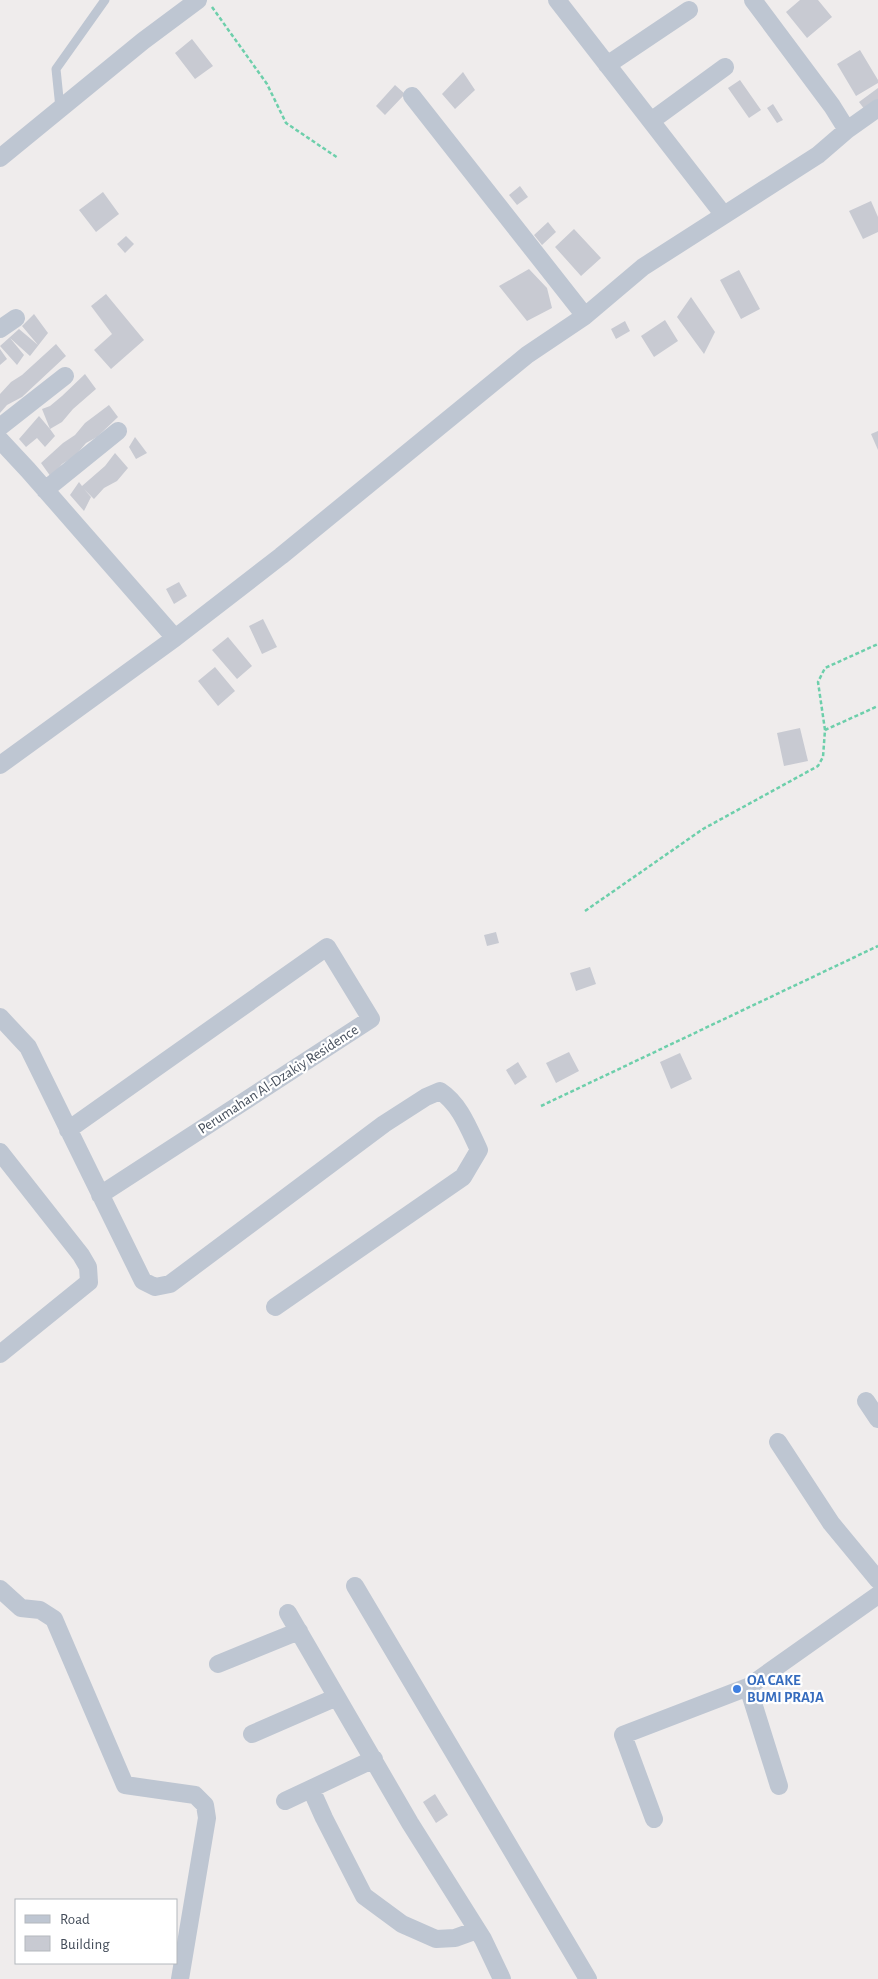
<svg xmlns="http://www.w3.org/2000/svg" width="878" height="1979" viewBox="0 0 878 1979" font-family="'Alegreya Sans',sans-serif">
<rect width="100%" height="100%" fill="#efecec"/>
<path fill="#c8cad2" d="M800 0H818L832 17 807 38 786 12Z
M192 39 213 66 195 79 175 53Z
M860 50 878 80V83L856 96 837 64Z
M463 72 475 90 455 109 442 94Z
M740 80 761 110 749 118 728 88Z
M395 85 405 94 385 115 376 106Z
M878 88V101L865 110 859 102Z
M773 104 783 120 777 123 767 108Z
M520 186 528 197 517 205 509 195Z
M103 192 119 214 96 232 79 210Z
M871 201 878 217V232L863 239 849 211Z
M548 222 556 232 542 245 534 235Z
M574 229 601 258 581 276 555 247Z
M126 236 134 244 125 253 117 244Z
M529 269 547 288 552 308 527 321 499 286Z
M739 270 760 309 741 319 720 280Z
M106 294 144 340 111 369 94 350 112 334 91 306Z
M691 297 715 332 704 354 677 317Z
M34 314 48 333 30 356 10 338 24 355 17 365 0 346 19 329 38 345 22 326Z
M665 320 678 341 654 357 641 336Z
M625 321 630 331 616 339 611 329Z
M56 344 66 356 22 397 7 405 0 413V394L11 382 22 375Z
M0 349 7 359 0 365Z
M85 374 96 389 73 409 62 422 50 429 55 436 45 447 37 438 26 447 19 439 39 416 50 429 42 409 50 406 62 396Z
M109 405 118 417 97 437 86 443 75 456 62 464 51 477 41 463 63 443 75 435 85 423Z
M878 431V450L871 434Z
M135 437 147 453 136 459 129 447Z
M115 453 128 468 117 481 104 488 94 499 84 489 91 497 84 511 70 495 79 482 82 486 105 466Z
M179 582 187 596 174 604 166 589Z
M263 619 277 647 262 654 249 626Z
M228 637 252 666 237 679 212 650Z
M215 667 235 691 218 706 198 681Z
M800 728 808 761 784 766 777 733Z
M496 932 499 943 487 946 484 935Z
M590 967 596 984 576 991 570 973Z
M569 1052 579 1071 556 1083 546 1063Z
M680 1053 692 1079 671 1089 660 1062Z
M518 1062 527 1077 515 1085 506 1070Z
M435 1794 448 1815 436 1823 423 1802Z"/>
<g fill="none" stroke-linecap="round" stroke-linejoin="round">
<path stroke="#6dcfab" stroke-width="2.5" stroke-dasharray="4 2.5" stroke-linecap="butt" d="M212 7 267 84 286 123 338 158
M825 730 818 682 825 668 878 644
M585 911 703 829 818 766 823 757 825 730 878 706
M541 1106 878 946"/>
<path stroke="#bec6d2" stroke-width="9" d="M60 108 56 69 105 0"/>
<path stroke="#bec6d2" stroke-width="18" d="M557 0 723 214
M753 0 832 106 847 130
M607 65 689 10
M412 96 585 316
M651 121 725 67
M0 158 143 41 198 0
M0 329 16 318
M0 427 65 376
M0 440 28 470 175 638
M45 490 118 431
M0 765 175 638 281 556 527 355 585 316 643 267 818 155 847 130 878 108
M0 1017 28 1047 143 1281 155 1287 170 1284 384 1124 426 1097 440 1091C460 1104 469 1129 479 1150L463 1177 275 1307
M68 1130 327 947 371 1019 100 1195
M0 1152 81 1255 88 1267 89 1282 0 1354
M866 1401 878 1419
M778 1442 831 1523 878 1580
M355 1586 588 1979
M0 1589 21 1608 40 1610 54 1619 125 1785 195 1795 205 1805 207 1818 180 1979
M288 1613 410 1823 483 1939 502 1979
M218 1664 299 1631
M252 1734 337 1697
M779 1786 748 1687 878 1595
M311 1789 324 1818 364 1896 402 1924 436 1939 455 1938 477 1930
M285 1801 374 1759
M654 1819 623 1735 748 1687"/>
</g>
<circle fill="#3f7fe0" stroke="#fff" stroke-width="2" cx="737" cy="1689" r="5"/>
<g text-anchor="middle" stroke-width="4.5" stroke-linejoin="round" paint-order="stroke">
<g font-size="15" fill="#444d5a" stroke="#fff">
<text transform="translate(278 1079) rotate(-33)" y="5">Perumahan Al-Dzakiy Residence</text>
</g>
<g font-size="15" font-weight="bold" fill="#366cbe" stroke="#fff" text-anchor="start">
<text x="747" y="1685">OA CAKE<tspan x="747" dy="17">BUMI PRAJA</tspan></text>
</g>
</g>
<rect x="15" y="1899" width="162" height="65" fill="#ffffff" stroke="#b4b8bd"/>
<rect x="25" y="1915" width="25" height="8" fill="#bec6d2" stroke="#b4b8bd"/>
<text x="60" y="1924" font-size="15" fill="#444d5a">Road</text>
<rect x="25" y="1936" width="25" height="15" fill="#c8cad2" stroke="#b4b8bd"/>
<text x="60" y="1949" font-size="15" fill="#444d5a">Building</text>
</svg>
